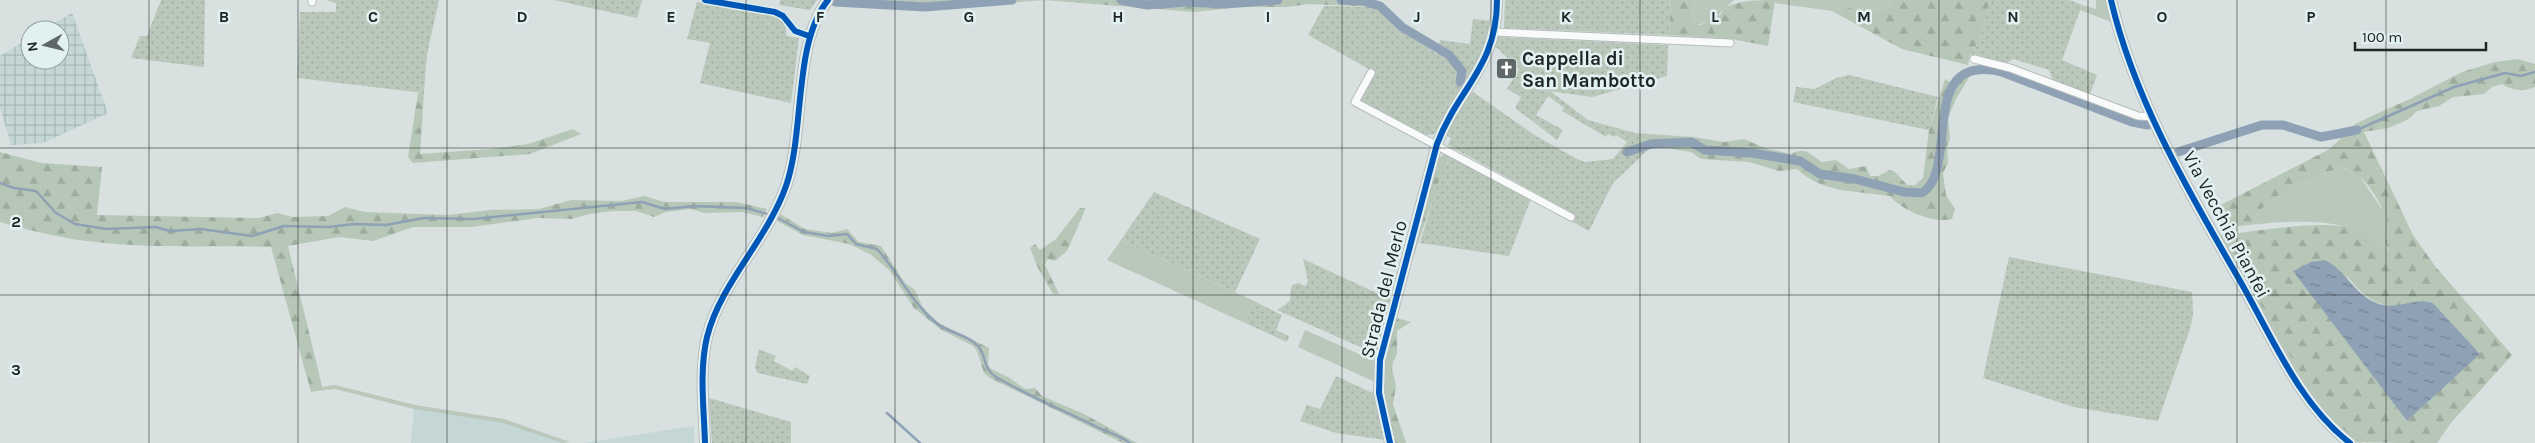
<svg xmlns="http://www.w3.org/2000/svg" width="2535" height="443" viewBox="0 0 2535 443" font-family="Karla,sans-serif">
<defs>
<pattern id="industrial-grid" width="8" height="8" patternUnits="userSpaceOnUse" patternTransform="scale(1.25)"><rect width="8" height="8" fill="#c4d6d6"/><path d="M0 4h8M4 0v8" fill="none" stroke="#a8b8b8"/></pattern>
<pattern id="forest-firs" width="22" height="20" patternUnits="userSpaceOnUse" patternTransform="scale(1.25)"><rect width="22" height="20" fill="#b6c7b7"/><path d="M5 1l3.5 6h-7zM16 11l3.5 6h-7z" fill="#9cab9d"/></pattern>
<pattern id="park-dots" width="8" height="8" patternUnits="userSpaceOnUse" patternTransform="scale(1.25)"><rect width="8" height="8" fill="#b9c8ba"/><path d="M2 2h.1M6 6h.1" fill="none" stroke="#9faca0" stroke-width="1.8" stroke-linecap="round"/></pattern>
<pattern id="water-ripples" width="26" height="14" patternUnits="userSpaceOnUse" patternTransform="scale(1.25)"><rect width="26" height="14" fill="#8fa1b5"/><path d="M2 4q2-2 4 0t4 0M15 11q2-2 4 0t4 0" fill="none" stroke="#748393"/></pattern>
</defs>
<rect width="100%" height="100%" fill="#d8e0e0"/>
<path fill="#c4d6d6" d="M414 409 503 423 562 443H411Z
M694 426V443H584Z"/>
<path fill="url(#industrial-grid)" d="M72 13 108 113 43 143 11 145 0 108V56L30 38V60H60V30H43Z"/>
<path fill="#b9c8ba" d="M1692 0H1734C1723 10 1711 25 1693 25Z
M1775 0H1893L1888 7 1881 10 1850 8 1832 11 1775 3Z
M2096 0H2109L2114 23 2080 10 2082 5 2096 9Z
M2342 167 2358 174 2384 212C2390 225 2382 239 2389 253L2378 248C2360 216 2290 221 2258 224L2254 218C2271 193 2314 176 2342 167Z
M2218 235H2224L2288 350 2339 425 2362 443C2326 443 2238 270 2218 235Z
M1121 240 1254 301 1245 323 1107 260Z
M1305 330 1377 362 1375 382 1298 347Z
M335 385 415 405 504 419 570 442 562 443 503 423 414 409 335 389 323 390 322 387Z"/>
<path fill="url(#forest-firs)" fill-rule="evenodd" d="M1044 0H1366L1375 7 1308 4 1287 7H1240L1194 12Z
M1671 0H1692L1693 24 1701 25 1721 14C1726 0 1759 0 1775 0L1768 46 1731 39 1669 35Z
M1893 0H1990L1979 42 1970 55 1968 65 1902 49 1832 11 1850 8 1881 10 1888 7Z
M2518 59 2535 64V87C2523 92 2513 91 2502 84L2492 87 2484 94 2453 97 2439 106 2417 111 2407 120 2388 128 2364 132 2413 235 2435 266 2512 355 2450 424 2437 443C2425 443 2369 443 2361 442 2319 424 2248 279 2224 235 2258 231 2325 219 2355 229 2373 234 2373 246 2389 252L2383 235 2387 219C2379 199 2364 173 2342 167 2314 176 2271 193 2254 218L2258 224 2221 228 2211 210 2330 149 2355 124 2376 114 2410 99 2462 72 2495 62ZM2294 271 2348 277C2362 295 2378 309 2402 306 2414 305 2419 299 2433 303L2479 353 2407 421Z
M1962 74 1970 76 1956 99 1948 118 1950 138 1947 147 1948 163 1943 173 1946 195 1955 209 1952 219C1934 224 1901 210 1890 196 1857 191 1822 193 1797 169L1779 171 1749 162 1701 159 1691 152 1652 146 1635 133 1693 137 1724 142 1744 139 1765 148 1791 154C1806 146 1810 155 1822 162L1836 160 1849 169 1866 166 1870 176H1878L1890 170 1895 172 1907 185H1915L1923 178 1929 130 1945 79 1953 84Z
M418 93H424L420 154 491 149 528 144 573 129 581 134 530 154 413 163 408 157Z
M0 152 41 163 102 167 97 215 259 218 277 213 293 217 328 216 345 207 365 212 447 215 490 210 539 209 571 200 621 201 644 196 665 202H736L767 209 763 217 742 212 704 213 691 209 666 212 654 217 636 211H614L589 214 572 219 538 218 471 227H413L373 241 339 237 288 246 323 390 311 392 271 247C213 245 154 249 96 242 64 239 33 231 3 223L0 222Z
M1444 154 1450 155C1430 203 1416 253 1397 302L1438 159Z
M1080 208H1086L1067 251 1055 261 1047 259 1045 265 1059 294H1053L1038 268 1030 248 1035 244 1040 250 1056 239Z
M780 214 805 229 832 233 847 229 859 242 881 246 905 283 915 290 922 306 928 313 939 323 989 348 988 364 991 369 1008 377 1025 389 1035 388 1042 396 1084 414 1137 443H1123L990 378 984 373 977 351 973 346 940 329 914 308 889 270 870 254 849 244 803 235 777 221Z
M1393 317 1411 322 1397 331V354L1393 362 1392 369 1396 386 1393 404 1406 443H1392L1381 375Z"/>
<path fill="url(#park-dots)" d="M161 0H205L204 67 131 58 140 36H147Z
M326 0H439L427 54 424 93 297 78 300 12H336V3Z
M554 0H642L637 18Z
M780 0H817L810 10 779 5Z
M834 0H1046L923 9 830 4Z
M1505 0H1671L1669 35 1504 28Z
M1990 0H2069L2082 5 2062 60 2097 75 2090 94 2053 80 2049 70 2013 59 2006 64 1970 55 1979 42Z
M697 2 772 14C783 18 787 24 786 36L799 38 791 103 700 83 710 43 687 39Z
M1324 6 1375 7 1403 31 1437 54 1440 40 1470 44 1473 19 1492 21 1486 49 1434 134 1427 135 1359 101 1374 72 1308 35Z
M1497 37 1668 45 1667 76 1592 97 1550 91 1588 120 1635 133 1652 146 1613 183 1589 231 1571 221 1574 214 1448 145 1451 138 1445 135 1466 99 1473 92 1536 136 1577 159 1585 162 1613 159 1627 142 1616 135 1614 137 1608 134 1606 137 1562 111 1564 108 1548 96 1536 115 1563 130 1557 140 1515 108 1521 97 1507 89 1519 69 1495 46Z
M1849 75 1938 97 1929 130 1793 102 1796 87 1815 89 1836 78Z
M1450 155 1531 199 1509 256 1420 243 1437 186Z
M1154 192 1260 239 1235 292 1121 240Z
M2009 257 2192 292 2193 315 2190 329 2158 421 2074 407 1983 378Z
M1303 259 1392 300 1378 355 1277 310C1297 297 1287 302 1292 285L1299 283 1305 286 1308 281Z
M1254 301 1282 315 1276 330 1289 336 1287 342 1245 323Z
M759 349 776 356 774 361 792 371 795 367 810 376 807 384 758 373 755 368Z
M1336 376 1377 395 1386 440 1336 433 1300 421 1307 405 1320 409Z
M709 398 791 422V443H712Z"/>
<path fill="url(#water-ripples)" d="M2325 260C2346 271 2353 291 2372 301 2396 314 2411 296 2433 303L2480 354 2407 421 2293 271 2311 262Z"/>
<g fill="none" stroke-linecap="round" stroke-linejoin="round">
<path stroke="#8fa1b5" stroke-width="2.5" d="M2357 130 2454 87 2505 73 2521 76 2535 72
M0 183 14 188 36 191 56 213 75 224 106 229 156 227 170 231 201 229 252 236 284 226 329 227 354 224 386 225 424 218 473 219 642 202 665 209 694 206 746 208 771 215
M776 217 804 232 828 236 847 234 856 244 877 249C898 272 910 300 934 321 946 333 965 333 977 345 987 354 982 369 996 377 1028 396 1065 411 1099 428 1110 433 1120 436 1130 443
M887 413 920 443"/>
<path stroke="#8fa1b5" stroke-width="9" d="M1121 0 1147 5 1187 2 1225 4 1278 0
M1341 0 1363 1 1380 6 1402 27 1449 55 1462 71 1460 82
M835 2 925 7 1012 0
M1627 152 1651 144 1691 142 1705 150 1752 153 1800 161 1820 174 1855 179 1904 192 1922 193C1961 169 1915 51 2002 72L2132 122 2148 125
M2178 152 2262 125H2283L2321 137 2357 130"/>
<defs>
<path id="street" d="M312 0V2
M705 0 775 12 783 16 795 31 809 36
M1494 32 1730 43
M1974 59 2010 68 2138 116 2153 117
M1371 73 1355 102 1571 217"/>
<path id="secondary" d="M2111 0C2135 103 2192 197 2244 288 2274 342 2301 405 2350 443
M705 443C704 409 699 371 707 337 720 284 767 240 786 186 805 132 793 43 828 0
M1390 443 1379 393 1380 360 1437 144C1458 88 1497 67 1497 0"/>
</defs>
<use href="#street" stroke="#b5bcbc" stroke-width="9"/>
<use href="#secondary" stroke="#b5bcbc" stroke-width="12"/>
<use href="#street" stroke="#f9fafa" stroke-width="7"/>
<use href="#secondary" stroke="#f1f4f4" stroke-width="10"/>
<defs>
<path id="cycleway" d="M705 0 775 12 783 16 795 31 809 36
M2111 0C2135 103 2192 197 2244 288 2274 342 2301 405 2350 443
M705 443C704 409 699 371 707 337 720 284 767 240 786 186 805 132 793 43 828 0
M1390 443 1379 393 1380 360 1437 144C1458 88 1497 67 1497 0"/>
</defs>
<use href="#cycleway" stroke="#e1f1f1" stroke-width="9"/>
<use href="#cycleway" stroke="#0057b8" stroke-width="6"/>
</g>
<path fill="none" stroke="#202626" stroke-width="1" stroke-opacity="0.55" d="M149 0V443M298 0V443M447 0V443M596 0V443M746 0V443M895 0V443M1044 0V443M1193 0V443M1342 0V443M1491 0V443M1640 0V443M1789 0V443M1939 0V443M2088 0V443M2237 0V443M2386 0V443M0 148H2535M0 295H2535"/>
<defs>
<symbol id="church-square" viewBox="-11 -11 22 22"><rect x="-9" y="-9" width="18" height="18" rx="4" fill="#606767" stroke="#e1f1f1"/><path d="M-1.2-6h2.4v3.5h3.3v2.4h-3.3V6h-2.4V-.1h-3.3v-2.4h3.3Z" fill="#fff"/></symbol>
</defs>
<g fill-rule="evenodd">
<use href="#church-square" x="1494" y="56" width="25" height="25"/>
</g>
<g text-anchor="middle" stroke-width="5" stroke-linejoin="round" paint-order="stroke">
<g font-size="19" font-weight="bold" fill="#202626" stroke="#e1f1f1" text-anchor="start">
<text x="1522" y="65">Cappella di<tspan x="1522" dy="22">San Mambotto</tspan></text>
</g>
<g font-size="19" fill="#202626" stroke="#e1f1f1">
<text transform="translate(2227 224) rotate(62)" y="7">Via Vecchia Pianfei</text>
<text transform="translate(1383 289) rotate(-76)" y="7">Strada del Merlo</text>
</g>
</g>
<g font-size="16" text-anchor="middle" font-weight="bold" fill="#202626" stroke="#e1f1f1" stroke-width="5" stroke-linejoin="round" paint-order="stroke">
<text x="224" y="22">B</text>
<text x="373" y="22">C</text>
<text x="522" y="22">D</text>
<text x="671" y="22">E</text>
<text x="820" y="22">F</text>
<text x="969" y="22">G</text>
<text x="1118" y="22">H</text>
<text x="1268" y="22">I</text>
<text x="1417" y="22">J</text>
<text x="1566" y="22">K</text>
<text x="1715" y="22">L</text>
<text x="1864" y="22">M</text>
<text x="2013" y="22">N</text>
<text x="2162" y="22">O</text>
<text x="2311" y="22">P</text>
<text x="16" y="227">2</text>
<text x="16" y="375">3</text>
</g>
<g transform="translate(45 45) rotate(262)"><circle r="24" fill="#e1f1f1" stroke="#94a0a0"/>
<path d="M0-4L9 19L0 12L-9 19Z" fill="#606767"/>
<text y="-8" font-size="14" font-weight="bold" text-anchor="middle" fill="#202626">N</text>
</g>
<path d="M2355 42v8h131v-8" fill="none" stroke="#202626" stroke-width="2.5"/>
<text x="2362" y="42" font-size="15" fill="#202626" stroke="#e1f1f1" stroke-width="4" paint-order="stroke">100 m</text>
</svg>
